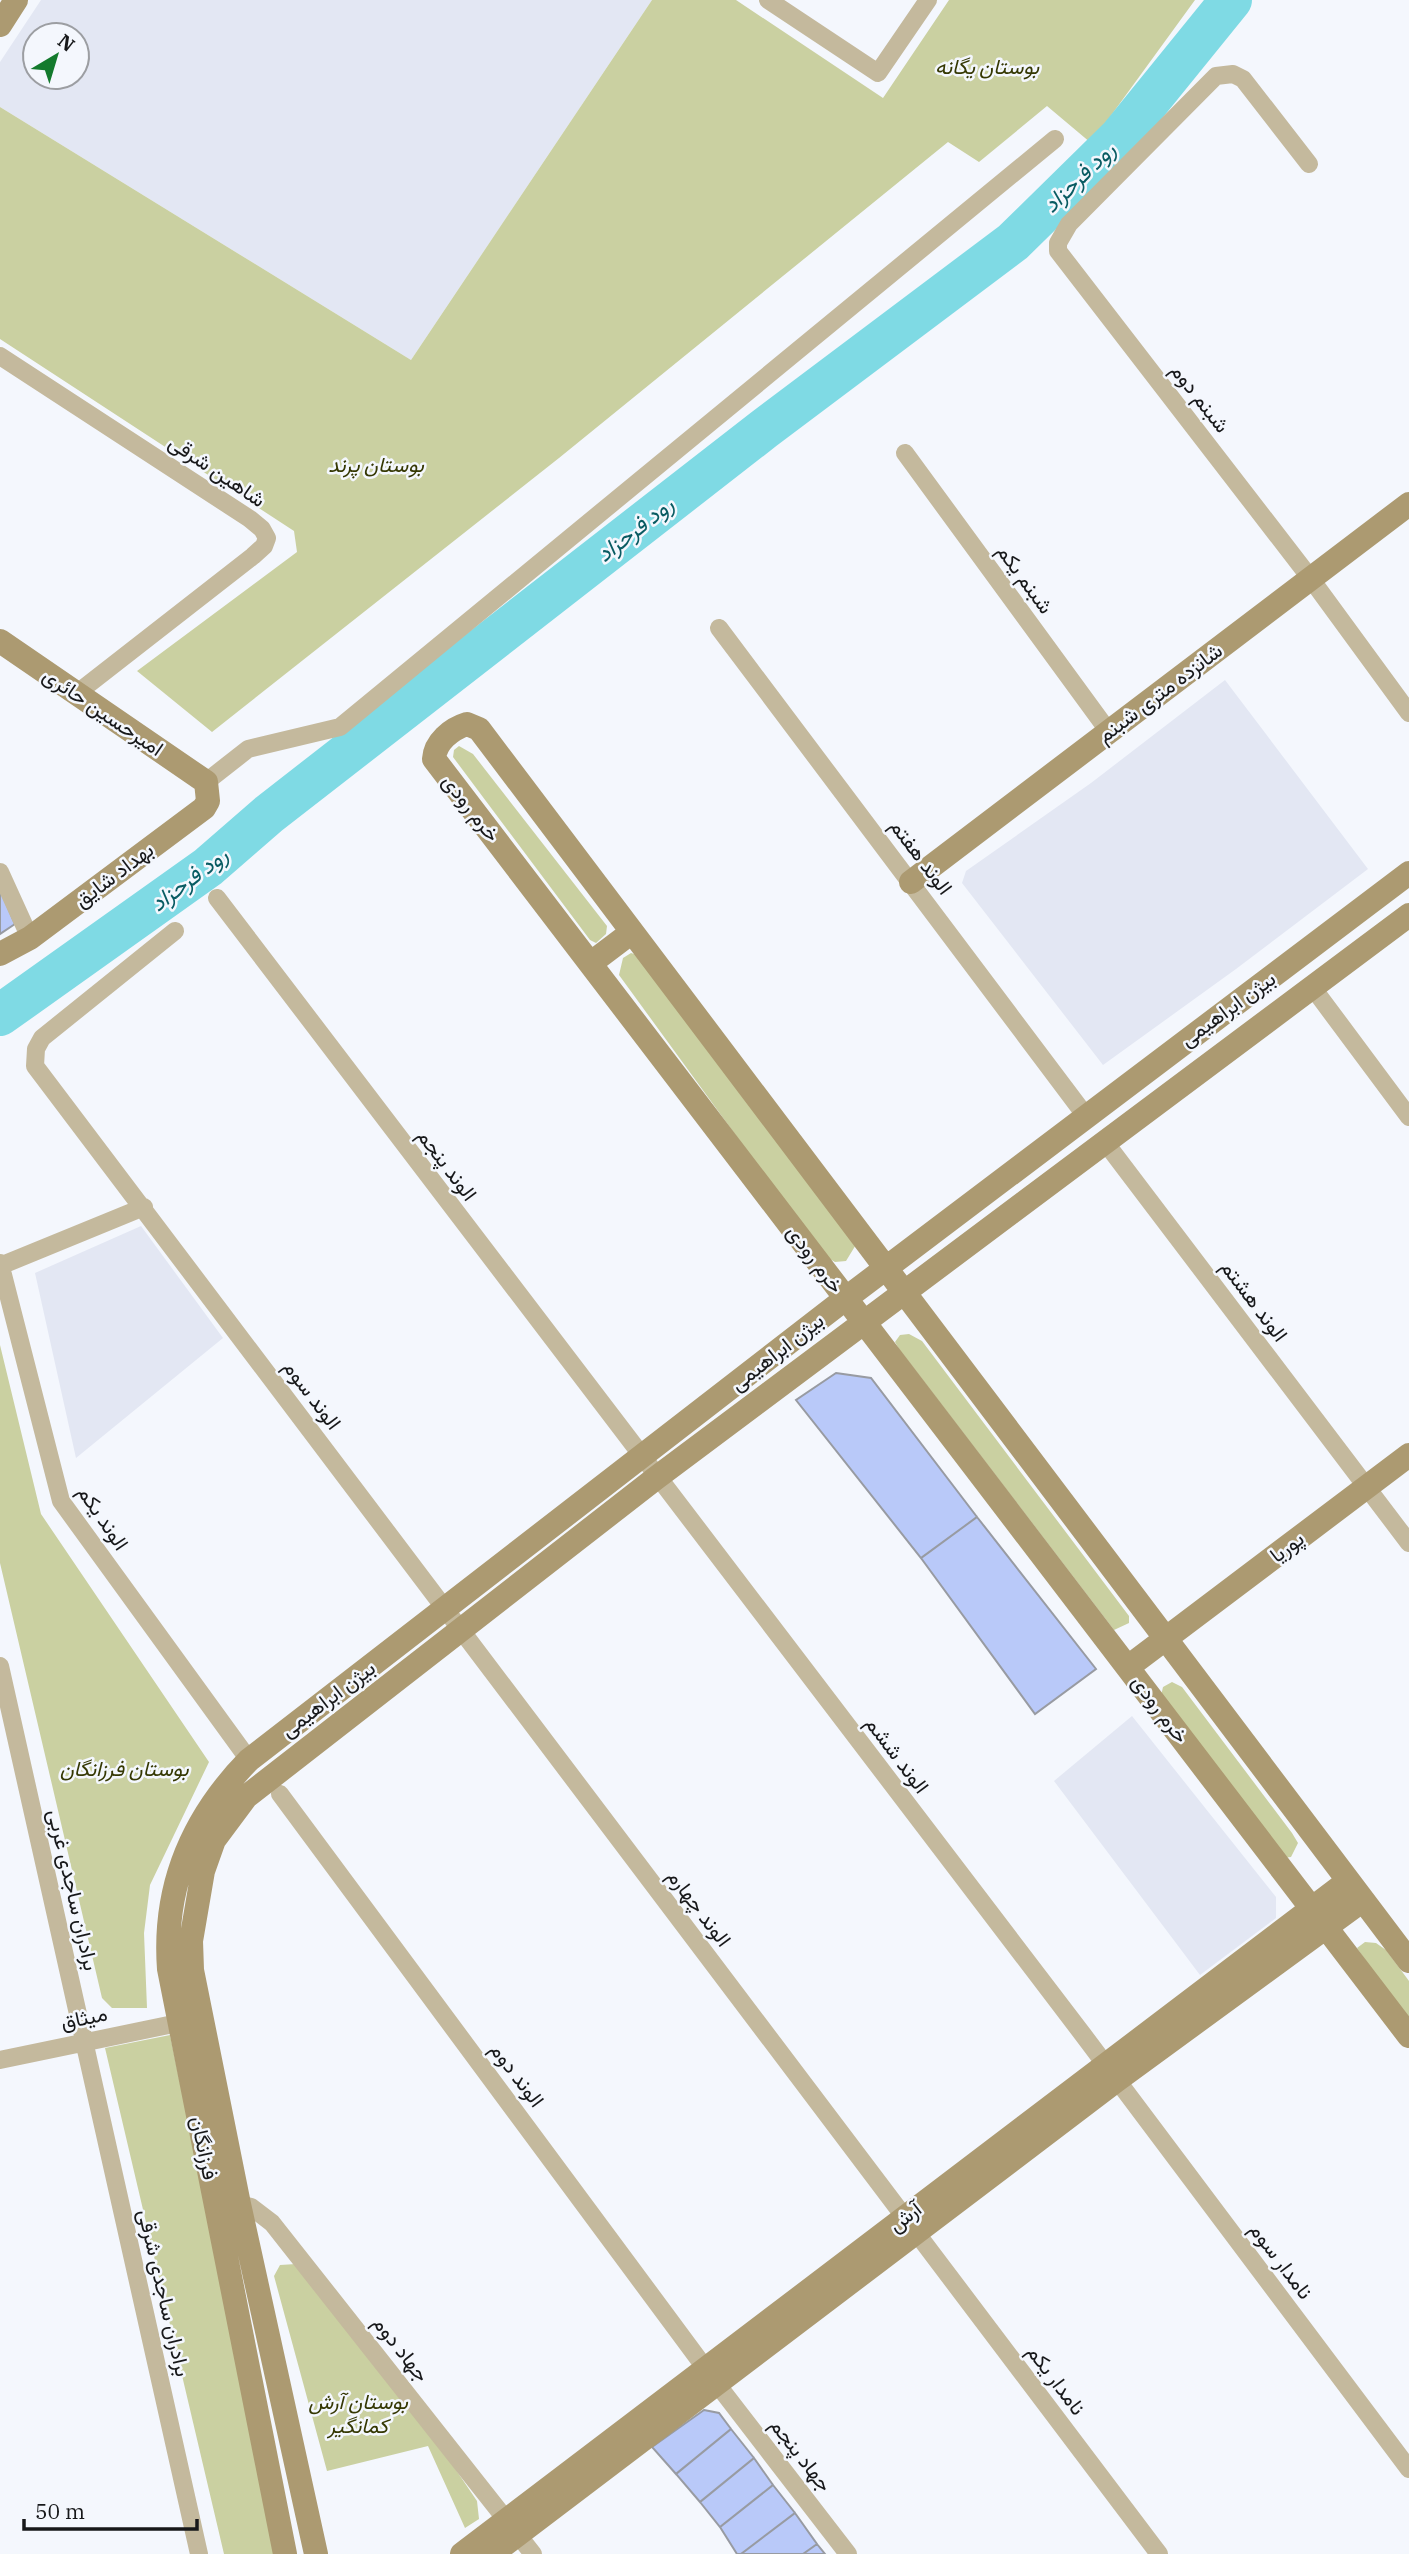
<svg xmlns="http://www.w3.org/2000/svg" width="1409" height="2554" viewBox="0 0 1409 2554" font-family="'IBM Plex Serif',Vazirmatn,serif">
<rect width="100%" height="100%" fill="#f4f7fd"/>
<path fill="#e3e7f3" fill-rule="evenodd" d="M41 0H652L411 360 0 107V62ZM35 35H77V77H35Z
M1225 680 1368 869 1236 969 1103 1065 962 883 966 871 1091 783Z
M141 1226 223 1338 76 1458 35 1273Z
M1132 1716 1276 1897V1918L1200 1975 1054 1781Z"/>
<path fill="#cad0a1" d="M652 0H736L883 98 949 0H1195L1091 143 1047 106 979 162 948 142 559 458 212 732 137 671 297 552 294 531 0 339V107L411 360Z
M459 746 473 754 607 926 606 934 596 943 590 940 453 757 454 750Z
M631 953 640 956 857 1243 846 1261 835 1262 823 1255 619 975 623 958Z
M909 1334 922 1341 1129 1616V1623L1114 1630 899 1349 895 1342 900 1335Z
M0 1345 41 1514 209 1762 150 1885 144 1933 147 2008H112L102 1998 0 1563Z
M1172 1682 1182 1687 1292 1833 1298 1843 1291 1857 1283 1858 1161 1696 1163 1687Z
M1365 1942 1376 1943 1386 1950 1409 1981V2024L1357 1948Z
M170 2035 278 2554H224L105 2048Z
M296 2264 435 2439 477 2501 479 2519 465 2528 428 2446 327 2471 274 2276 280 2265Z"/>
<g fill="none" stroke-linecap="round" stroke-linejoin="round">
<path stroke="#7fdae4" stroke-width="42" d="M0 1015 208 867 269 814 764 429 1013 242 1120 137 1231 0"/>
</g>
<path fill="#b9c9f9" stroke="#989ba2" stroke-width="2" d="M0 889 15 924 0 934Z
M836 1373 871 1378 977 1517 921 1558 796 1400Z
M977 1517 1096 1669 1035 1714 921 1558Z
M704 2410 719 2413 731 2429 676 2474 652 2447Z
M731 2429 754 2458 700 2502 676 2474Z
M754 2458 773 2485 720 2527 700 2502Z
M773 2485 795 2513 741 2554H737L720 2527Z
M795 2513 817 2544 803 2554H741Z
M817 2544 825 2554H803Z"/>
<g fill="none" stroke-linecap="round" stroke-linejoin="round">
<path stroke="#c4b99d" stroke-width="18" d="M768 0 878 73 928 0
M1309 164 1243 79 1233 74 1216 76 1069 224 1058 243V251L1311 579 1409 713
M0 356 250 519 262 529 267 538 264 546 253 556 76 694
M905 453 1109 732
M719 628 1085 1115
M206 782 248 749 340 727 1055 139
M0 872 30 938
M217 898 1084 2036 1409 2469
M175 931 42 1038 36 1049 35 1066 1159 2554
M1313 988 1409 1117
M1105 1142 1409 1543
M0 1263 61 1501 249 1760
M0 1266 144 1207
M0 1666 199 2554
M280 1794 717 2384 848 2554
M0 2060 178 2023
M239 2204 251 2207 272 2223 533 2554"/>
<path stroke="#ac9a71" stroke-width="24" d="M0 25 16 0
M0 641 206 782 208 801 204 808 30 938 0 954
M911 882 1409 504
M591 963 632 932
M1128 1667 1409 1455
M1409 1961 479 729 467 724C451 729 435 742 434 759L1409 2036
M285 2554 169 1969C163 1888 192 1818 249 1760L845 1299 1409 873
M316 2554 239 2204 192 1970 191 1941 203 1871 214 1840 246 1797 656 1478 1409 915
M462 2554 1348 1881
M492 2554 1117 2080 1363 1900"/>
</g>
<g text-anchor="middle" stroke-width="5" stroke-linejoin="round" paint-order="stroke">
<g font-size="21" font-style="italic" fill="#353803" stroke="#f4f7fd">
<text x="987" y="74">بوستان یگانه</text>
<text x="376" y="472">بوستان پرند</text>
<text x="124" y="1776">بوستان فرزانگان</text>
<text x="358" y="2409">بوستان آرش<tspan x="358" dy="24">کمانگیر</tspan></text>
</g>
<g font-size="21" fill="#17181a" stroke="#f4f7fd">
<text transform="translate(1200 398) rotate(52)" y="7">شبنم دوم</text>
<text transform="translate(217 471) rotate(34)" y="7">شاهین شرقی</text>
<text transform="translate(1025 579) rotate(54)" y="7">شبنم یکم</text>
<text transform="translate(1160 693) rotate(-37)" y="7">شانزده متری شبنم</text>
<text transform="translate(103 712) rotate(34)" y="7">امیرحسین حائری</text>
<text transform="translate(471 808) rotate(52)" y="7">خرم رودی</text>
<text transform="translate(921 857) rotate(53)" y="7">الوند هفتم</text>
<text transform="translate(114 875) rotate(-37)" y="7">بهداد شایق</text>
<text transform="translate(1228 1009) rotate(-36)" y="7">بیژن ابراهیمی</text>
<text transform="translate(447 1165) rotate(53)" y="7">الوند پنجم</text>
<text transform="translate(815 1259) rotate(53)" y="7">خرم رودی</text>
<text transform="translate(1254 1301) rotate(53)" y="7">الوند هشتم</text>
<text transform="translate(777 1352) rotate(-38)" y="7">بیژن ابراهیمی</text>
<text transform="translate(312 1395) rotate(53)" y="7">الوند سوم</text>
<text transform="translate(103 1518) rotate(56)" y="7">الوند یکم</text>
<text transform="translate(1287 1547) rotate(-37)" y="7">پوریا</text>
<text transform="translate(328 1699) rotate(-37)" y="7">بیژن ابراهیمی</text>
<text transform="translate(1160 1709) rotate(53)" y="7">خرم رودی</text>
<text transform="translate(897 1755) rotate(53)" y="7">الوند ششم</text>
<text transform="translate(73 1890) rotate(77)" y="7">برادران ساجدی غربی</text>
<text transform="translate(699 1908) rotate(53)" y="7">الوند چهارم</text>
<text transform="translate(84 2018) rotate(-12)" y="7">میثاق</text>
<text transform="translate(517 2075) rotate(53)" y="7">الوند دوم</text>
<text transform="translate(204 2148) rotate(78)" y="7">فرزانگان</text>
<text transform="translate(905 2217) rotate(-38)" y="7">آرش</text>
<text transform="translate(1281 2261) rotate(53)" y="7">نامدار سوم</text>
<text transform="translate(164 2293) rotate(77)" y="7">برادران ساجدی شرقی</text>
<text transform="translate(401 2349) rotate(52)" y="7">جهاد دوم</text>
<text transform="translate(1056 2380) rotate(53)" y="7">نامدار یکم</text>
<text transform="translate(801 2455) rotate(52)" y="7">جهاد پنجم</text>
</g>
<g font-size="23" font-style="italic" fill="#085b62" stroke="#f4f7fd">
<text transform="translate(1079 177) rotate(-44)" y="8">رود فرحزاد</text>
<text transform="translate(635 529) rotate(-38)" y="8">رود فرحزاد</text>
<text transform="translate(189 879) rotate(-37)" y="8">رود فرحزاد</text>
</g>
</g>
<g transform="translate(56 56) rotate(38)"><circle r="33" fill="#f4f7fd" stroke="#9c9ea2" stroke-width="2"/>
<path d="M0-5L12 26L0 18L-12 26Z" fill="#137a2d"/>
<text y="-10" font-size="19" font-weight="bold" text-anchor="middle" fill="#17181a">N</text>
</g>
<path d="M24 2519v10h173v-10" fill="none" stroke="#17181a" stroke-width="3.5"/>
<text x="35" y="2519" font-size="21" fill="#17181a" stroke="#f4f7fd" stroke-width="5" paint-order="stroke">50 m</text>
</svg>
